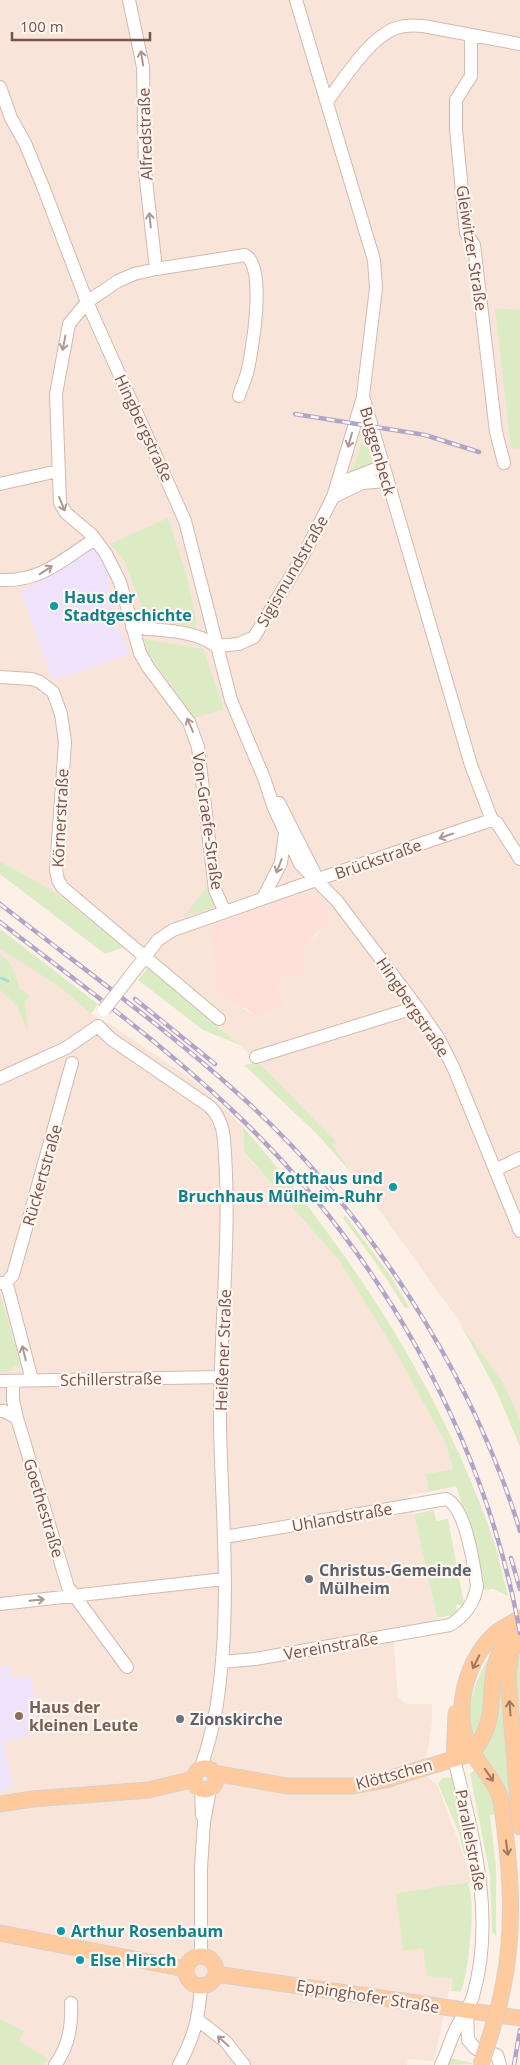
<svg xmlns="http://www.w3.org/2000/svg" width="520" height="2065" viewBox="0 0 520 2065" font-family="'Open Sans',sans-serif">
<rect width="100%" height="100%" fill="#fdf1e7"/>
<path fill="#f8e4d8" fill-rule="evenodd" d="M0 0H520V1420L504 1384 332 1144 336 1143 258 1062 220 1027 53 891 0 861ZM307 893 317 897 329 911 327 914 321 930 276 981 286 1007 256 1017 237 1004 210 925Z
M0 949 61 988 91 1014 113 1026 198 1084 243 1127 244 1153 340 1262 397 1353 445 1442 453 1469 426 1474 429 1492 407 1495 414 1514 438 1624 393 1633 398 1697 406 1704H432V1723L427 1755 423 1761 426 1775 438 1786 471 1876 470 1882 396 1893 423 1948 452 1978 434 2061 408 2059 407 2065H0Z"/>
<path fill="#fedfda" d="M307 893 317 897 329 911 327 914 332 921 316 934 301 954 307 971 276 981 286 1007 256 1017 244 1006 242 1008 218 992 210 925Z"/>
<path fill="#eee3fa" d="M92 549 99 554 110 580 108 582V589L116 608 112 610 129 654 53 681 20 590 42 581 81 553Z
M10 1666 11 1678 31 1677 42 1733 3 1741 13 1788 0 1792V1667Z"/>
<path fill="#dbecc4" d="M495 308 520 310V448L511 449Z
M365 432 373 463 347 472 354 467Z
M168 518 186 574 197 623 196 627 147 620 124 560 110 544Z
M144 639 203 649 224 709 191 719 172 685 147 652Z
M0 861 53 891 125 947 105 954 0 874Z
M207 887 214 903 212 908 183 917Z
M0 929 98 1004 91 1014 61 988 0 949Z
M0 954C12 963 16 973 19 988L30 996 25 1003 28 1032 17 1006 0 990Z
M148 967 240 1045 203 1030 138 980Z
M258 1062 337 1143 332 1144 355 1177 316 1133 244 1065Z
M243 1127C347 1247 436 1380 490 1530 498 1551 502 1574 508 1596L493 1589 483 1590 474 1543 456 1486 429 1492 426 1474 453 1469 445 1442 397 1354 340 1262 244 1152Z
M345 1215 390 1275 409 1307 405 1308 380 1269 343 1218Z
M0 1295 22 1366H14L11 1371 0 1372Z
M460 1323 504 1384 520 1420V1447L497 1392Z
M434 1510 436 1521 448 1519 464 1604 456 1605 457 1611 454 1615 437 1618 414 1514Z
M495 1648C492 1655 488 1663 487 1670 484 1687 488 1728 471 1736 465 1704 477 1674 495 1648Z
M520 1654V1749C517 1718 508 1684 520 1654Z
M503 1662 512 1813H509L484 1758 482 1743Z
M475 1769 492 1790 496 1814 490 1815 496 1866V1936L492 1932 490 1875 470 1774Z
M452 1777 469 1853 464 1854 459 1833 438 1784 442 1778Z
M470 1882 468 1885C477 1900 468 1975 461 1992L451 1991 452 1978 427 1976 423 1948 403 1951 396 1893Z
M0 2019 24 2031 19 2041 48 2059 42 2065H0Z
M451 2058 475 2064 448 2065Z"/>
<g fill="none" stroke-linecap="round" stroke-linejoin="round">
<path stroke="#a0dbda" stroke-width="2.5" d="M1 978 8 981"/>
<defs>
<path id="minor" d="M129 0 143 67 145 171 156 269
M296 0 374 260 376 288 363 396 471 765 492 820 497 823 520 859
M471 35V76L456 100V129L466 233 474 245 496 432 504 463
M0 87 11 118 25 143 44 189 87 302 185 521 231 700 264 778 274 808 300 864 337 901 417 1007 439 1039 454 1069 520 1231
M328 100C344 79 370 37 396 28 405 25 414 25 423 26L520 44
M0 484 58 471
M337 484 383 466
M333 497 362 483 387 481
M0 580C41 582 62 560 95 539
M132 627C159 631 194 629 216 646
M216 646 239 644 254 637 302 558 333 497 363 397
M0 677 32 679 40 682 53 692 61 714 65 742 56 870 58 880 62 887 219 1019
M279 803 315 874
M264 896 281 863 285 833
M225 912 215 890 198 747 189 722 148 667 140 653 120 582 106 554 92 535 66 513 60 503 56 394 69 324 87 302 118 281 134 274 156 269 245 255C267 266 252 353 247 373 245 381 241 388 239 396
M131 975 158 940 173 930C280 893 385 855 492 820
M98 1026 111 1039 209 1106C219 1115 223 1127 224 1140 232 1236 219 1332 220 1428 222 1512 230 1597 220 1681 217 1711 210 1742 200 1770
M256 1057 417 1007
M0 1078 66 1048 98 1026
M495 1170 520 1158
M0 1283H6L9 1292 32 1380
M6 1283 13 1275 72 1063
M0 1381 221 1377
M13 1381V1400L17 1418 68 1587 127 1667
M0 1411H4L17 1418
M0 1604 224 1579
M222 1662 255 1659 450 1625C464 1617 475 1602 477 1586 474 1566 466 1507 446 1499L225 1537
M201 1789 202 1815
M201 1955V1868L204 1822 210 1789
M467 2011 468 2040 476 2049 497 2055 500 2065
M198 2020 226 2042 244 2065
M55 2065C69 2046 72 2026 71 2003
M179 2065C194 2037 199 2018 201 1986
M441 2065C448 2051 451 2036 459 2023 464 2013 470 2006 473 1996 496 1917 473 1835 454 1759"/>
<path id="major" d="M520 1640 511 1652 508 1676 520 1827
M454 1759 456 1713
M194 1779a11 11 0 1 1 22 0a11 11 0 1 1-22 0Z
M214 1773 287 1786H353L385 1780 473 1753C481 1741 488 1729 490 1714 494 1683 488 1650 520 1632
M501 1800C495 1778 477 1765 468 1744 453 1708 467 1658 497 1632 504 1627 513 1623 520 1618
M0 1804 32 1799 149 1790 194 1779
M0 1933 186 1969
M186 1971a15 15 0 1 1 30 0a15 15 0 1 1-30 0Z
M216 1974 520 2018"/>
</defs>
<use href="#minor" stroke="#d3b9ae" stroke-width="14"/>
<use href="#major" stroke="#d9cfcc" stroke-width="17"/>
<use href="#minor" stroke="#fff" stroke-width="12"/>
<use href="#major" stroke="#ffca9d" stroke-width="15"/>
<defs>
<path id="rail" d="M295 414 425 435 479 452
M0 904C82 968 167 1029 244 1099 366 1210 472 1373 520 1531
M0 922C79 983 160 1042 233 1111 378 1248 485 1436 520 1633
M135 999 215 1064
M511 1558 520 1589
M514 2065 520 2030"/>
</defs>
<use href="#rail" stroke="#b1a4c9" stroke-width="4.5"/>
<use href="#rail" stroke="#fff6ef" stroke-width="2.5" stroke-dasharray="8" stroke-linecap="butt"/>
<defs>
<path id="minor-bridge" d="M104 1010 131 975"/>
<path id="major-bridge" d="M481 2065C489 2039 498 2014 503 1987 516 1924 510 1863 501 1800"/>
</defs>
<use href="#minor-bridge" stroke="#d3b9ae" stroke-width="14" stroke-linecap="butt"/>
<use href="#major-bridge" stroke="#d9cfcc" stroke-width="17" stroke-linecap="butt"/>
<use href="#minor-bridge" stroke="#fff" stroke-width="12"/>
<use href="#major-bridge" stroke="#ffca9d" stroke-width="15"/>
</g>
<defs><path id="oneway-shaft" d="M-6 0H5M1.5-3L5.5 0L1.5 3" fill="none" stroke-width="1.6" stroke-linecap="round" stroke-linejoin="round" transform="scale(1.25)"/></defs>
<g stroke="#af9792">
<use href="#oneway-shaft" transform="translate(142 58) rotate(-99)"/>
<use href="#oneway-shaft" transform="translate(150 220) rotate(-96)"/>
<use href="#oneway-shaft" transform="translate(64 343) rotate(101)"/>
<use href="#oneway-shaft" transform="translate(350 440) rotate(106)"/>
<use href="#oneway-shaft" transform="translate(62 504) rotate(68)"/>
<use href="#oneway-shaft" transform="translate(46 570) rotate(-33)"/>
<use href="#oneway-shaft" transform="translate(190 725) rotate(-114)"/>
<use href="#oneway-shaft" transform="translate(446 836) rotate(161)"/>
<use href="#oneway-shaft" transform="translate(279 866) rotate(111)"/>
<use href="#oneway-shaft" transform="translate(24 1353) rotate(-104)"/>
<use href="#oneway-shaft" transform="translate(37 1600) rotate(-6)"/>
<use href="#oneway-shaft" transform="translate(223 2041) rotate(-138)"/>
</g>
<g stroke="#a17662">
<use href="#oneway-shaft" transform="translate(476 1662) rotate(116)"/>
<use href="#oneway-shaft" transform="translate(510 1708) rotate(-94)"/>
<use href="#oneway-shaft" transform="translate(489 1775) rotate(56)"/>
<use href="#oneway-shaft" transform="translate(507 1848) rotate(82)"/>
</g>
<g fill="#0f9aa8" stroke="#fff6ef" stroke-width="2">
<circle cx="54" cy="606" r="5"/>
<circle cx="393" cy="1187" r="5"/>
<circle cx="61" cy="1931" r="5"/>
<circle cx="80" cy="1960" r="5"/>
</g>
<g fill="#6b7280" stroke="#fff6ef" stroke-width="2">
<circle cx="309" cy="1579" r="5"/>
<circle cx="180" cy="1719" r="5"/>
</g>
<circle fill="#8d6e63" stroke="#fff6ef" stroke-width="2" cx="19" cy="1716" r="5"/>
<g text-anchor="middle" stroke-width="4.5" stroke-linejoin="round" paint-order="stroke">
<g font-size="16" fill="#795249" stroke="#fff6ef">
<text transform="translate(145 134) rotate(-92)" y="6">Alfredstraße</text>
<text transform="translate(472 248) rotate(81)" y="6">Gleiwitzer Straße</text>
<text transform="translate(144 428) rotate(65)" y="6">Hingbergstraße</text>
<text transform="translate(378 451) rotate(74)" y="6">Buggenbeck</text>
<text transform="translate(292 571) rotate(-60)" y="6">Sigismundstraße</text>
<text transform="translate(60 818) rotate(-87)" y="6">Körnerstraße</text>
<text transform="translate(208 821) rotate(82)" y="6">Von-Graefe-Straße</text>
<text transform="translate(378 859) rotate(-19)" y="6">Brückstraße</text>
<text transform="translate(413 1007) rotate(56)" y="6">Hingbergstraße</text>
<text transform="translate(42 1175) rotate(-74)" y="6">Rückertstraße</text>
<text transform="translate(223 1350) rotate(-88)" y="6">Heißener Straße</text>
<text transform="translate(111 1379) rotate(-1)" y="6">Schillerstraße</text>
<text transform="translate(44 1508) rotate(73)" y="6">Goethestraße</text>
<text transform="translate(342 1517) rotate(-10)" y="6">Uhlandstraße</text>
<text transform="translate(331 1646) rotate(-10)" y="6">Vereinstraße</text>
<text transform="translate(394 1774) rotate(-15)" y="6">Klöttschen</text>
<text transform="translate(471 1840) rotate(79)" y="6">Parallelstraße</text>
<text transform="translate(368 1996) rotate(9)" y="6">Eppinghofer Straße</text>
</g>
<g font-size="16" font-weight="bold" fill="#0d838f" stroke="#fff6ef" text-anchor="start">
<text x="64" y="603">Haus der<tspan x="64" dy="18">Stadtgeschichte</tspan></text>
<text x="383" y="1184" text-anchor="end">Kotthaus und<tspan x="383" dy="18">Bruchhaus Mülheim-Ruhr</tspan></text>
<text x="71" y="1937">Arthur Rosenbaum</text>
<text x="90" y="1966">Else Hirsch</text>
</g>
<g font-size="16" font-weight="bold" fill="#5b616d" stroke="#fff6ef" text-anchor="start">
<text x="319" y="1576">Christus-Gemeinde<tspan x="319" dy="18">Mülheim</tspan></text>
<text x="190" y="1725">Zionskirche</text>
</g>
<g font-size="16" font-weight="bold" fill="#785e54" stroke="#fff6ef" text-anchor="start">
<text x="29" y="1713">Haus der<tspan x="29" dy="18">kleinen Leute</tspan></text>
</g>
</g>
<path d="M12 32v8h138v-8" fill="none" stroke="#795249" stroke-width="2.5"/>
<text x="20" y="32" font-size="15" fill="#795249" stroke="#fff6ef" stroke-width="4" paint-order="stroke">100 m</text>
</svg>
